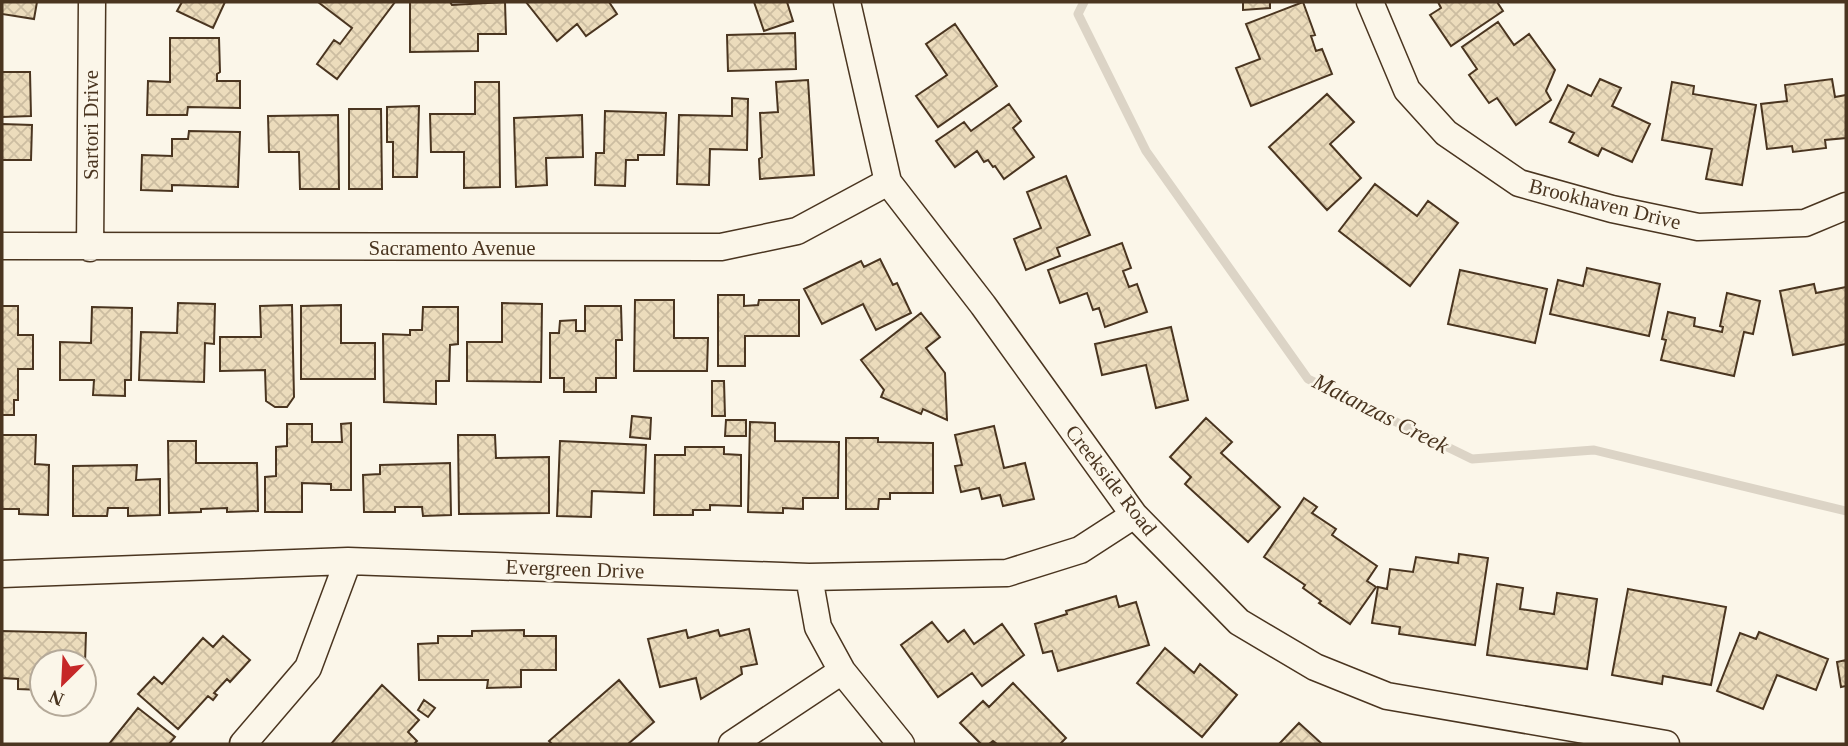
<svg xmlns="http://www.w3.org/2000/svg" width="1848" height="746" viewBox="0 0 1848 746" font-family="'Times New Roman',serif">
<defs>
<pattern id="building-cross-hatch" width="8" height="8" patternUnits="userSpaceOnUse" patternTransform="scale(1.75)"><rect width="8" height="8" fill="#ecdcbc"/><path d="M0 0l8 8M0 8l8-8" fill="none" stroke="#ccbda1"/></pattern>
</defs>
<rect width="100%" height="100%" fill="#fbf6e9"/>
<g fill="none" stroke-linecap="round" stroke-linejoin="round">
<path stroke="#dcd4c6" stroke-width="9" d="M1084 2 1078 14 1146 151 1308 379 1472 459 1594 450 1846 511"/>
</g>
<path fill="url(#building-cross-hatch)" stroke="#4a3520" stroke-width="2" d="M2 2H37L34 19 2 14Z
M182 2H225L213 28 177 11Z
M318 2H395L337 79 317 64 334 40 340 44 352 28Z
M410 2H450L452 5 505 2 506 34H478V51L410 52Z
M526 2H609L617 14 586 36 577 24 557 41Z
M754 2H787L793 21 764 31Z
M1243 2H1270V8L1243 10Z
M1303 2 1315 35 1311 36 1316 51 1322 49 1332 74 1251 106 1236 68 1260 59 1246 24Z
M1438 2H1497L1503 11 1451 46 1430 15 1441 8Z
M1498 22 1514 45 1529 34 1555 70 1546 91 1551 100 1516 125 1497 98 1489 103 1469 75 1477 69 1462 47Z
M955 24 997 86 938 127 916 96 947 75 926 44Z
M795 33 796 69 728 71 727 35Z
M170 38H219L220 72 217 74V81H240V108L188 107 187 115H147L148 81 170 82Z
M2 72H30L31 116 2 117Z
M1600 79 1621 88 1612 106 1650 124 1632 162 1602 148 1598 156 1569 142 1574 133 1550 122 1568 85 1591 96Z
M1832 79 1835 97 1846 95V138L1825 140 1826 148 1793 152 1792 146 1767 149 1761 104 1787 101 1785 85Z
M808 80 814 175 760 179 759 159 762 157 760 113 778 112 776 82Z
M475 82H499L500 187 464 188V152H431L430 114H475Z
M1672 82 1694 86 1693 94 1756 105 1742 185 1706 179 1712 149 1662 140Z
M1327 94 1354 122 1330 144 1361 178 1327 210 1269 147Z
M732 98 748 99 747 150 710 149 709 185 677 184 679 115 732 116Z
M1009 104 1021 121 1013 128 1034 157 1004 179 995 166 993 167 988 160 984 162 977 151 955 167 936 141 964 122 971 131Z
M419 106 417 177H393V142H387V107Z
M349 109H381L382 189H349Z
M605 111 666 113 664 155H638V160H626L625 186 595 185 596 153H604Z
M338 115 339 189H300L299 152H269L268 116Z
M582 115 583 157 546 158 547 185 516 187 514 118Z
M2 124 32 125 31 160H2Z
M189 131 240 132 238 187 172 185V191L141 190 142 155 172 156V139H188Z
M1066 176 1090 235 1057 248 1060 256 1026 270 1014 239 1041 228 1027 192Z
M1375 184 1417 216 1428 201 1458 223 1410 286 1339 231Z
M1122 243 1131 268 1123 271 1129 287 1137 284 1147 312 1105 327 1099 308 1093 310 1087 293 1060 303 1048 270Z
M880 259 893 285 897 283 911 313 876 330 863 304 822 324 804 289 861 261 864 267Z
M1587 268 1660 284 1649 336 1550 314 1558 280 1583 286Z
M1460 270 1547 289 1535 343 1448 324Z
M1814 284 1816 293 1846 287V344L1793 355 1780 291Z
M1727 293 1760 301 1753 334 1744 332 1734 376 1661 360 1666 340 1662 339 1668 312 1695 318 1694 326 1722 332 1723 327 1720 326Z
M718 295H744V306L758 305 759 300H799V336H745V366H718Z
M635 300H674V338H708L707 371H634Z
M178 303 215 304 214 344 205 343 204 382 139 380 141 332 177 333Z
M502 303 542 304 541 382 467 381V342H502Z
M292 305 294 397 287 407H275L266 401 265 370 220 371V337H261L260 306Z
M341 305V343H375V379H301V306Z
M2 306H18V335H33V369H18V400H14V415H2Z
M585 306H621L622 340H616V378H596V392H564V378H550V333H559L560 321 576 320V331H585Z
M92 307 132 308 131 380H125V396L93 395 94 380H60V342L91 343Z
M423 307H458V344L450 345 449 381H436V404L384 402 383 334 410 335V330H422Z
M921 313 940 337 926 348 945 373 947 420 923 409 921 414 881 397 884 390 861 360Z
M1171 327 1188 400 1156 408 1146 365 1102 375 1095 344Z
M712 381H724L725 416H712Z
M632 416 651 418 650 439 630 437Z
M1206 418 1232 442 1221 453 1280 507 1248 542 1185 484 1191 477 1170 457Z
M726 420H746V436H725Z
M750 422 775 423V441L839 442 838 498H803V509L783 508V513L748 512Z
M351 423V490H331V484L302 483V512H265V477L276 476V447L287 446V424H312V442H342L341 424Z
M994 426 1004 468 1025 463 1034 499 1003 506 1000 495 982 499 979 488 961 492 955 466 962 465 955 435Z
M2 435H36L35 464 49 465 48 515 19 514V509H2Z
M458 435H495L496 458 549 457V513L459 514Z
M846 438H878V442L933 443V493H890V499H879L878 509H846Z
M168 441H196V463H257L258 511 227 512V508L201 509V512L169 513Z
M560 441 646 445 644 493 592 491 591 517 557 516Z
M685 447H724V454L741 455V506L710 505V510H693V515H654L655 455H685Z
M450 463 451 515 423 516 422 507H395V512H364L363 475 380 474V465Z
M137 465 136 480 160 479V515L128 516V508H108L107 516H73V466Z
M1304 498 1317 507 1312 513 1336 529 1332 535 1377 566 1367 581 1376 587 1350 624 1319 603 1321 601 1303 588 1305 585 1264 557Z
M1459 554 1488 558 1475 645 1399 634 1400 627 1372 623 1378 587 1387 589 1390 569 1413 572 1416 557 1458 563Z
M1497 584 1523 588 1520 609 1554 614 1557 593 1597 599 1587 669 1487 655Z
M1628 589 1726 607 1711 685 1663 676 1662 684 1612 675Z
M1116 596 1119 607 1136 602 1149 645 1058 671 1052 651 1043 653 1035 624 1067 614 1066 611Z
M932 622 948 642 964 630 974 644 1002 624 1024 655 982 686 972 673 938 697 901 645Z
M749 629 757 664 741 667 742 674 701 699 696 678 660 687 648 639 686 630 688 638 718 630 720 636Z
M524 630V636H556V670H521V687L487 688 488 680H419L418 644 438 643V636H472V631Z
M2 631 86 633 84 694V662H42V690L18 689V679L2 678Z
M1759 632 1828 659 1816 690 1777 675 1763 709 1717 691 1740 633 1756 639Z
M223 636 250 660 230 682 227 679 214 693 217 695 213 700 208 696 178 729 138 694 154 677 162 684 203 638 213 647Z
M1165 648 1194 673 1200 664 1237 695 1202 737 1137 683Z
M1846 660V686L1841 687 1837 662Z
M619 680 654 722 628 744H552L549 741Z
M1013 683 1066 738 1060 744H997L993 741 989 744H981L960 723 983 701 989 707Z
M382 685 419 720 408 732 417 741 414 744H331Z
M424 700 435 708 428 717 418 710Z
M138 708 175 737 169 744H109Z
M1299 723 1322 744H1279Z"/>
<g fill="none" stroke-linecap="round" stroke-linejoin="round">
<defs>
<path id="minor" d="M847 2 888 182 983 305 1134 515 1239 622 1315 667 1387 696 1666 744
M1370 2 1407 90 1446 133 1519 183 1612 209 1698 227 1805 223 1846 206
M2 246 721 247 797 231 888 182
M90 248 92 2
M2 574 348 561 809 577 1007 573 1080 550 1134 515
M809 577 818 627 842 671 901 744
M243 744 308 668 348 561
M732 744 842 671"/>
</defs>
<use href="#minor" stroke="#4a3520" stroke-width="29"/>
<use href="#minor" stroke="#fbf6e9" stroke-width="26"/>
</g>
<g text-anchor="middle" stroke-width="5" stroke-linejoin="round" paint-order="stroke">
<g font-size="21" fill="#4a3520" stroke="#fbf6e9">
<text transform="translate(91 125) rotate(-90)" y="7">Sartori Drive</text>
<text transform="translate(1605 204) rotate(14)" y="7">Brookhaven Drive</text>
<text x="452" y="255">Sacramento Avenue</text>
<text transform="translate(1111 480) rotate(52)" y="7">Creekside Road</text>
<text transform="translate(575 569) rotate(2)" y="7">Evergreen Drive</text>
</g>
<g font-size="23" font-style="italic" fill="#4a3520" stroke="#fbf6e9">
<text transform="translate(1381 413) rotate(27)" y="8">Matanzas Creek</text>
</g>
</g>
<rect width="1848" height="746" fill="none" stroke="#4a3520" stroke-width="7"/>
<g transform="translate(63 683) rotate(204)"><circle r="33" fill="#fbf6e9" stroke="#b4a999" stroke-width="2"/>
<path d="M0-5L12 26L0 18L-12 26Z" fill="#c62828"/>
<text y="-10" font-size="19" font-weight="bold" text-anchor="middle" fill="#4a3520">N</text>
</g>
</svg>
